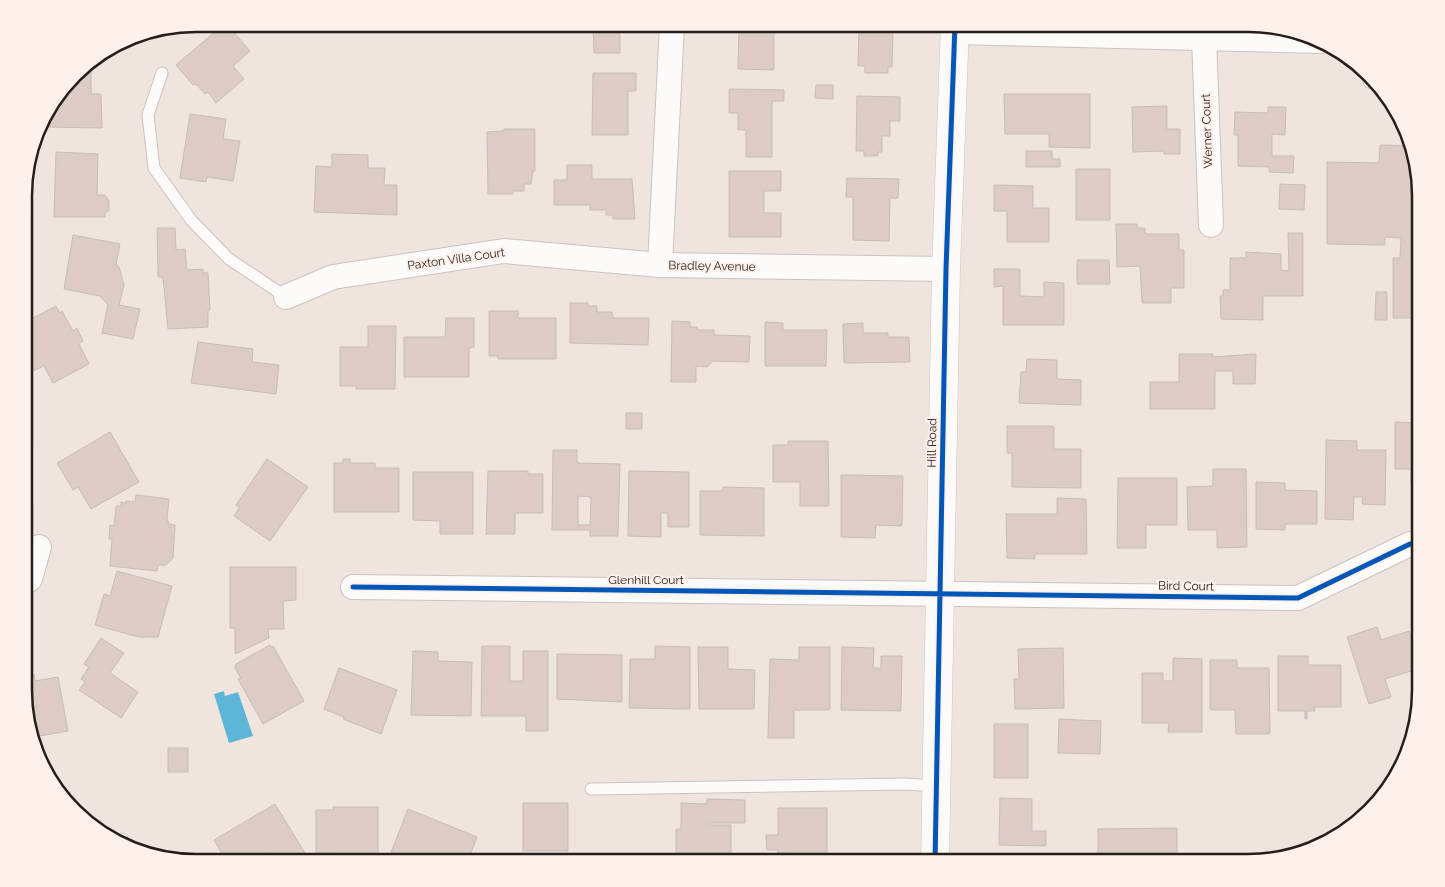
<svg xmlns="http://www.w3.org/2000/svg" width="1445" height="887" viewBox="0 0 1445 887" font-family="Raleway,sans-serif">
<rect width="100%" height="100%" fill="#f0e4df"/>
<path fill="#5eb6d7" d="M224 691 225 696 238 692 253 736 229 743 214 694Z"/>
<path fill="#dcccc5" stroke="#c6bcb8" fill-rule="evenodd" d="M224 24H227L250 51 233 66 244 79 216 103 208 92 205 94 196 84 193 85 176 65Z
M593 24H628V26H620V53H594Z
M730 24H782V27H774V70L738 69 739 26H730Z
M859 24H900V29H893L892 67H888V73H865V66H858Z
M85 66H91V94H101L102 128 47 127 46 114Z
M593 73H636V91H628V135H592Z
M816 85H833V99L815 98Z
M729 89 784 90V101H772V157H746V130H738V113H729Z
M1004 94H1090V148L1049 147V134H1005Z
M857 96 900 97V121H890V136H882V152H878V156H864V151H856Z
M1167 106V129H1180V154H1164V151L1133 152 1132 107Z
M1268 107H1286L1285 135 1272 134V156H1294L1293 173 1269 172V167L1238 166V135H1234L1235 112 1268 113Z
M190 114 226 119 223 139 240 141 233 181 207 177 206 182 180 178Z
M504 129H535V171H533L531 184H524V191H513V194H488L487 132 504 131Z
M1380 145 1409 146 1421 185V318H1393V258H1400L1401 238 1385 237V245L1327 244V162L1379 163Z
M1026 151H1052V159H1060V167H1026Z
M56 152 98 154 97 195H105L109 201V210L105 213V217H54Z
M332 154 368 155V168H385L384 185H397V215L314 212 316 166 332 167Z
M567 165H592V179H632L635 219H613V215H606V210H590V205H554V180H567Z
M1076 169H1110V220H1076Z
M729 171H781V191H764V213H781V237H729Z
M847 178 899 179 898 198H890L889 241 853 240V197H846Z
M1280 184 1305 185 1304 210 1279 209Z
M994 185 1033 186V208H1049V242H1007V211H994Z
M1116 224H1137V228H1145V234H1179V250H1184V288H1171V303H1142L1140 266 1117 267Z
M157 228H175L176 250 185 249 187 270 203 269V273H208L210 310H208V327L168 329 163 277H158Z
M1288 233H1303V296H1263V320L1221 319 1220 296H1223V290H1230V258H1246V252L1281 254V270L1289 271Z
M73 235 120 244 116 264 119 267 124 285 119 305 140 309 133 339 102 333 108 305 100 296 64 289Z
M1077 260H1109L1110 284H1077Z
M994 269H1020V296L1044 297V282L1064 283V325H1003V286L994 287Z
M1376 292H1387V320H1375Z
M570 303H588V306H597V312H612L613 318H649L648 345 570 343Z
M56 306 60 313 62 311 73 331 77 328 83 341 79 344 89 364 53 383 44 366 29 373 25 365V322Z
M489 311H518V318H556V359H498V356H489Z
M446 318H474V347L469 348V377H404V337H445Z
M672 321 690 322V327H697V330H714V335L750 336 749 362 713 361 707 367 696 366V382H671Z
M765 322 783 323V330H827L826 366H765Z
M863 323V333H888V337H909L910 362 844 363 843 324Z
M368 326H396L395 389H356V386H340V347H368Z
M198 342 253 349 252 362 279 365 276 394 191 383Z
M1179 354H1213L1212 357 1256 354 1255 384H1233V371H1215V409H1150V382H1179Z
M1027 359 1057 360V379L1081 380V405L1019 403 1021 372H1026Z
M626 413H642V429H626Z
M1395 422 1421 423V483L1411 482V469H1395Z
M1007 426H1054V449H1081V488L1012 487V453H1007Z
M110 432 139 482 91 509 78 487 73 490 57 463Z
M1326 440 1357 441V450H1386L1385 505 1362 504 1363 497H1354L1353 520 1325 519Z
M788 441H828L829 506H800V482H773V445H788Z
M553 450H577V463L620 464 618 536H590V530H552ZM578 496 591 497 590 525H578Z
M267 459 308 487 270 541 234 516 240 507 236 505Z
M343 459H350V463H375V468H399V512H334V463H343Z
M1213 469H1246L1247 547 1217 548V530H1188L1187 487 1213 486Z
M488 471H528V474H543V513H515V534H486Z
M629 471 689 472V527H668V513H661V537L628 536Z
M413 472H473V534H440V521L413 520Z
M841 475 903 476 902 526 876 525 875 538 841 537Z
M1118 478H1177V525H1146V548H1117Z
M1256 482 1285 483V490L1317 491V524H1285V530L1256 529Z
M723 487 764 488V536L700 535V491H723Z
M136 495 169 499 167 519 169 524 175 525 173 558 166 565H158L157 571 110 566 112 539H109L110 525 114 526 116 506H121V502L125 503 126 501 135 502Z
M1057 498 1086 499 1087 554H1035V559L1007 558 1006 514H1057Z
M230 567H296V600L283 601 284 629H268L269 638 235 654V628H230Z
M117 571 172 586 158 637H139L95 625 104 594 110 596Z
M1377 627 1381 640 1409 631 1421 668 1385 679 1391 697 1369 704 1347 637Z
M101 638 124 653 110 673 138 692 121 718 79 690 85 682 81 679 89 667 84 664Z
M270 645 271 647 273 646 304 701 263 724 238 679 241 678 235 668 236 664Z
M482 646H510V681H523V651H548V731H526V716H481Z
M655 646 690 647V709L629 708 630 659H655Z
M698 647H728V669L755 670 754 709H699Z
M799 647H830V710H794V738H768L770 659 799 660Z
M842 647 874 648 873 668H881V656H902L901 711 841 710Z
M1063 648 1064 708 1015 709 1014 679H1019L1018 649Z
M413 651 438 652V661L472 662 471 716 411 715Z
M557 654 622 655V702L557 699Z
M1278 656H1308V665H1341V707H1314L1315 711H1307V719H1305V711H1278Z
M1173 658 1202 659V732H1168L1169 723H1142V673H1163V681H1173Z
M1210 660H1237V668H1269L1270 734H1236L1235 710H1210Z
M339 668 397 690 381 734 343 719 344 717 324 709Z
M34 674 35 681 58 677 68 731 34 737 25 712V676Z
M1059 719 1101 721 1100 754 1058 753Z
M994 724H1028V778H994Z
M168 748H188V772H168Z
M1000 798 1032 799V831H1046V846L999 845Z
M707 799 745 800V823H707V825H731V853H676V829H681V803L707 804Z
M523 803H568V851H523Z
M275 804 305 853 286 863H277L270 851 262 856 266 863H227L214 840Z
M333 807H378V854L316 853V810H334Z
M778 808H827V854L777 853 778 850H767L766 835H778Z
M408 809 477 837 467 863H429L430 861 419 857 417 863H387Z
M1177 828V860H1175V863H1146V859H1098V829Z"/>
<g fill="none" stroke-linecap="round" stroke-linejoin="round">
<defs>
<path id="service" d="M162 73 148 115 154 168 191 220 229 259 286 297
M1369 82V80
M591 789 905 784 936 786
M122 844V839"/>
<path id="minor" d="M955 32 1320 41
M1204 37 1211 225
M660 265 672 24
M286 297 333 277 504 251 660 265 946 269
M25 582 30 579 39 547
M353 587 1298 598 1410 544H1421"/>
<path id="tertiary" d="M935 863 946 269 955 24"/>
</defs>
<use href="#service" stroke="#cbc2bd" stroke-width="13"/>
<use href="#minor" stroke="#cbc2bd" stroke-width="26"/>
<use href="#tertiary" stroke="#cbc2bd" stroke-width="29"/>
<use href="#service" stroke="#fdfbfa" stroke-width="11"/>
<use href="#minor" stroke="#fdfbfa" stroke-width="24"/>
<use href="#tertiary" stroke="#fdfbfa" stroke-width="28"/>
<defs>
<path id="cycleway" d="M353 587 1298 598 1410 544H1421
M935 863 946 269 955 24"/>
</defs>
<use href="#cycleway" stroke="#fef0ea" stroke-width="8"/>
<use href="#cycleway" stroke="#0057b8" stroke-width="5"/>
</g>
<g text-anchor="middle" stroke-width="4" stroke-linejoin="round" paint-order="stroke">
<g font-size="12" fill="#261e1a" stroke="#fef0ea">
<text transform="translate(1207 131) rotate(-92)" y="4">Werner Court</text>
<text transform="translate(456 259) rotate(-8)" y="4">Paxton Villa Court</text>
<text transform="translate(712 266) rotate(1)" y="4">Bradley Avenue</text>
<text transform="translate(932 443) rotate(-89)" y="4">Hill Road</text>
<text x="646" y="584">Glenhill Court</text>
<text transform="translate(1186 586) rotate(1)" y="4">Bird Court</text>
</g>
</g>
<path d="M0 0H1445V887H0ZM196 32H1248A164 164 0 0 1 1412 196V690A164 164 0 0 1 1248 854H196A164 164 0 0 1 32 690V196A164 164 0 0 1 196 32Z" fill="#fef0ea" fill-rule="evenodd"/>
<path fill="none" stroke="#261e1a" stroke-width="2.5" d="M196 32H1248A164 164 0 0 1 1412 196V690A164 164 0 0 1 1248 854H196A164 164 0 0 1 32 690V196A164 164 0 0 1 196 32Z"/>
</svg>
